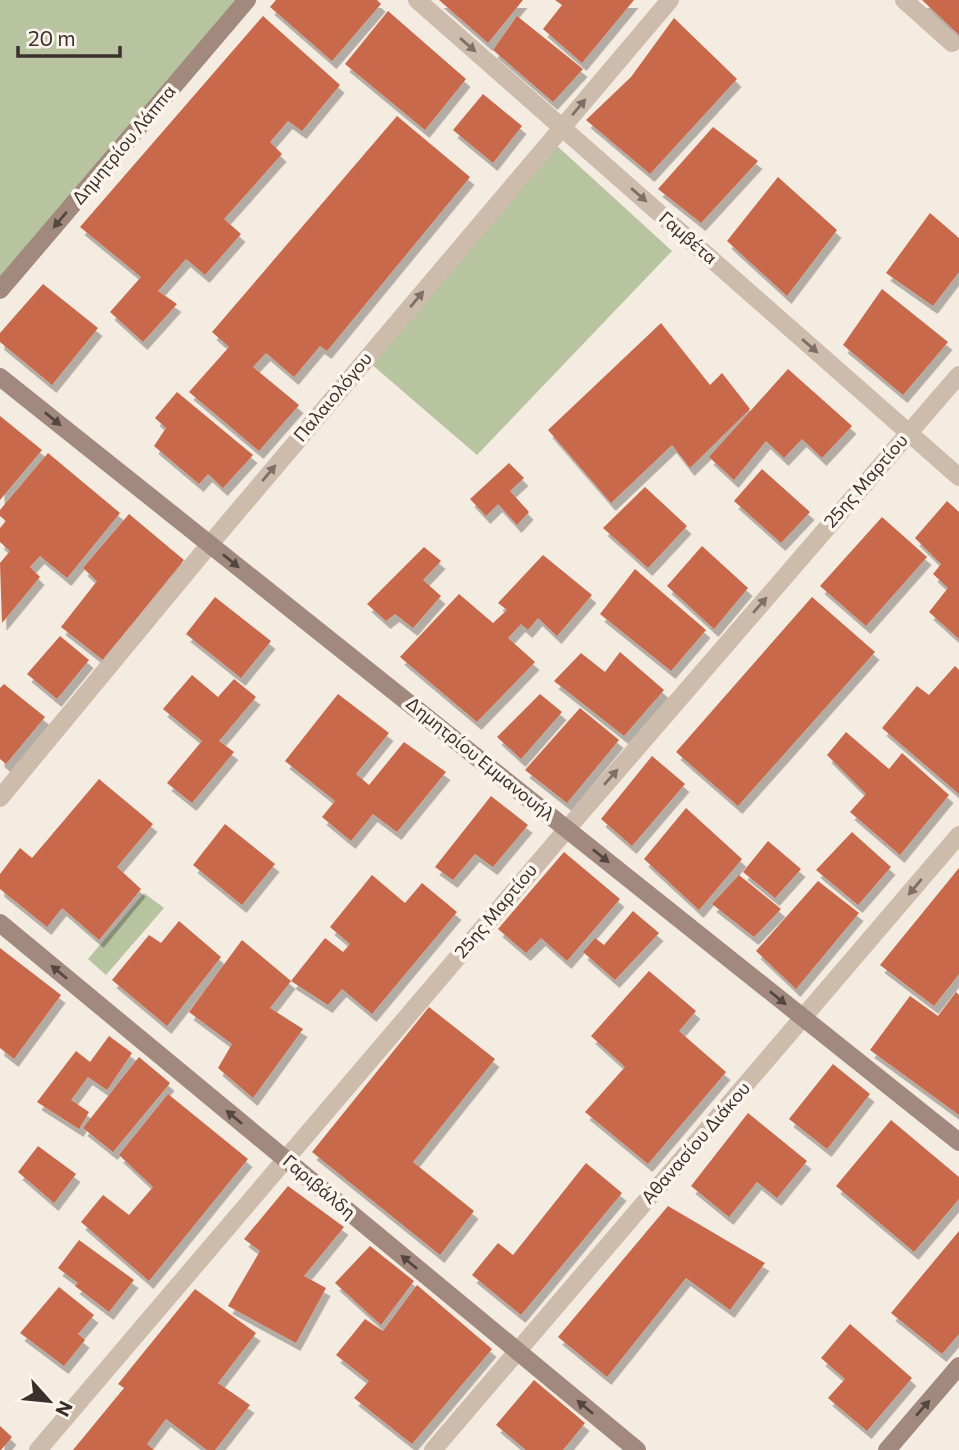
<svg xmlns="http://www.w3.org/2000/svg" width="959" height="1450" viewBox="0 0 959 1450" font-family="Commissioner,sans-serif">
<defs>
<filter id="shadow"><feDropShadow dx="4.5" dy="8" stdDeviation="0" flood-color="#0004"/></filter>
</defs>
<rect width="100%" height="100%" fill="#f4ebe1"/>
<path fill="#b8c4a0" d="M0 0H239L0 277Z
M555 144 672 251 477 455 370 363Z
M144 893 164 908 106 975 88 959Z"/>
<path fill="#c8694b" filter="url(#shadow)" d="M276 0H377L381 4 332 61 270 7Z
M439 0H523L488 43Z
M555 0H634L582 63 543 29 562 5Z
M922 0H959V35Z
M388 11 466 79 425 130 345 64Z
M263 16 340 85 302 131 288 121 270 142 282 154 224 219 241 234 205 275 186 259 158 291 177 304 143 342 110 312 141 277 80 227Z
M517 16 583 69 553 102 493 50Z
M674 18 737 79 650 174 586 120 631 77Z
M483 94 522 126 493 163 453 130Z
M397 116 470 177 327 351 320 346 294 377 266 353 253 367 299 405 259 451 189 392 229 347 212 332Z
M713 127 758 161 701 223 658 189Z
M778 177 837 230 787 296 727 241Z
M930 213 959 238V272L933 306 886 273Z
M43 284 98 328 52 385 0 342V333Z
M882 289 948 342 903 395 843 345Z
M661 323 710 385 722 373 750 409 690 468 672 445 611 503 548 430Z
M788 369 852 426 822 458 802 439 784 458 766 441 734 480 709 457Z
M177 392 253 455 223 488 208 474 199 484 154 446 166 428 155 418Z
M0 416 42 450 0 500Z
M48 453 120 513 67 578 40 556 30 567 40 577 2 623 0 563 10 551 0 542V528L6 521 0 516V510Z
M509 463 524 478 510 491 529 512 517 525 498 504 486 516 470 499Z
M762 469 810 512 781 543 734 501Z
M645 487 687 526 648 568 603 528Z
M947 501 959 512V639L929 612 948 588 933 574 941 564 915 538Z
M129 514 184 560 103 660 61 627 97 581 83 568Z
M882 517 927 557 866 626 820 586Z
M702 546 748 588 714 629 667 586Z
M424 547 441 561 423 580 441 596 413 628 395 614 386 621 367 604Z
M543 555 592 595 557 636 538 618 528 630 521 624 508 638 535 662 477 722 400 657 459 594 493 623 507 610 498 603Z
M635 569 706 630 671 671 600 614Z
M215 597 271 641 241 678 186 634Z
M812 597 875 652 738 806 676 752Z
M60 636 89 660 57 699 27 674Z
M620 652 664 690 624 736 554 681 581 653 605 672Z
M955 666 959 670V794L882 728 917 686 929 695Z
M192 675 218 697 234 679 256 697 219 741 234 752 192 803 167 783 202 741 163 709Z
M4 684 45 717 6 764 0 759V688Z
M338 694 389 733 356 774 369 785 404 742 446 772 397 832 373 814 351 841 322 817 335 801 285 761Z
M540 694 562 712 521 759 497 737Z
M580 708 619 740 567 803 525 770Z
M846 732 889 769 902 753 949 795 900 855 850 812 866 794 827 755Z
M652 756 685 784 632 846 601 819Z
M99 779 153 824 117 867 141 889 99 940 62 908 47 927 0 889V874L20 848 32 858Z
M491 796 528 825 493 867 475 854 453 880 435 867Z
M686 808 742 859 699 910 644 859Z
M225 824 275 864 242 905 193 865Z
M852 832 891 867 858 905 816 870Z
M768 841 801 869 775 898 743 872Z
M564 852 620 899 567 961 541 938 526 953 498 929Z
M959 868V974L934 1006 880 965Z
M372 875 405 903 422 883 457 912 372 1014 342 989 328 1005 291 981 325 938 343 952 350 944 330 927Z
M739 875 781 909 754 937 712 904Z
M818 881 859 913 796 989 756 951Z
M633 911 659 933 615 980 583 952 595 938 604 945Z
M179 921 221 957 167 1026 112 980 149 935 161 943Z
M242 940 291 981 270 1008 303 1029 253 1098 218 1068 232 1044 189 1012Z
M0 948 61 995 14 1059 0 1048Z
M649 971 696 1011 679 1031 726 1072 648 1164 585 1112 625 1067 591 1036Z
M956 992 959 995V1115L870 1050 910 996 938 1016Z
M429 1007 495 1059 413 1162 474 1211 440 1255 312 1152Z
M109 1036 132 1053 107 1090 88 1077 71 1100 89 1112 79 1129 37 1102 76 1051 90 1062Z
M139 1057 170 1083 113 1152 83 1128Z
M833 1064 870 1094 827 1149 789 1119Z
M168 1094 248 1159 149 1281 81 1222 103 1195 129 1215 153 1187 119 1155Z
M748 1113 807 1161 777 1198 757 1182 729 1217 691 1186Z
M891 1120 959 1177V1199L914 1252 836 1186Z
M38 1146 76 1174 54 1203 18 1172Z
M586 1163 622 1193 521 1315 472 1275 498 1243 513 1255Z
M288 1186 344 1227 304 1276 326 1288 296 1343 228 1306 260 1251 244 1239Z
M668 1206 765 1263 730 1310 686 1278 607 1377 558 1337Z
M959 1231V1334L942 1354 891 1313Z
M79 1240 134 1280 109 1312 75 1286 78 1283 58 1268Z
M370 1246 414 1281 381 1325 335 1283Z
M417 1285 492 1349 412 1444 354 1398 369 1381 336 1355 365 1319 383 1331Z
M59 1287 94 1315 78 1334 85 1340 64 1366 20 1333Z
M195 1289 256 1333 218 1383 250 1405 215 1450H207L166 1419 147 1444 154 1450H73L124 1388 118 1384Z
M850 1324 912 1378 867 1431 828 1398 845 1379 821 1358Z
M534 1380 585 1423 563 1450H526L496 1425Z
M0 1426 12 1437 1 1450H0Z"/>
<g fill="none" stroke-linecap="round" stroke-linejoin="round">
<path stroke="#cdbbac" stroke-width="18" d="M904 0 952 43"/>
<path stroke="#cdbbac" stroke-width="18" d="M417 0 959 477
M0 798 210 544 670 0
M38 1450 567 829 959 375
M433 1450 959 835"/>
<path stroke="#a18a7d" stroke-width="18" d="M0 290 247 0
M0 377 959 1142
M0 923 637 1450
M887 1450 959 1366"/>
</g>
<defs><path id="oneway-solid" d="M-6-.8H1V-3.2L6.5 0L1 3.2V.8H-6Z" transform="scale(1.75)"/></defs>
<g fill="#7d6f65">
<use href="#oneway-solid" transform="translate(468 45) rotate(41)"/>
<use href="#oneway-solid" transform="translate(579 107) rotate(-50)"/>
<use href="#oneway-solid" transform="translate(639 195) rotate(41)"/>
<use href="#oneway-solid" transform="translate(417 299) rotate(-50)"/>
<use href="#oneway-solid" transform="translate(810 346) rotate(41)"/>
<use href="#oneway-solid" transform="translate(269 473) rotate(-50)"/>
<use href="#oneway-solid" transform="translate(760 605) rotate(-49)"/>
<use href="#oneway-solid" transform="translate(611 777) rotate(-49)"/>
<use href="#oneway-solid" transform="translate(915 887) rotate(130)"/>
</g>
<g fill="#544640">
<use href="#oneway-solid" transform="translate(60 220) rotate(130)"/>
<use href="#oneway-solid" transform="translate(53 419) rotate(39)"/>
<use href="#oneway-solid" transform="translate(231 561) rotate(39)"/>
<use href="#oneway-solid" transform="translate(601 856) rotate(39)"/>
<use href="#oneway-solid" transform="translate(59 972) rotate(-140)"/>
<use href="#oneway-solid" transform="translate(778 998) rotate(39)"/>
<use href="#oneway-solid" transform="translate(234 1117) rotate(-140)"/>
<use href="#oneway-solid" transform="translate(409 1262) rotate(-140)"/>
<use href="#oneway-solid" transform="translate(585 1407) rotate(-140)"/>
<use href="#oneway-solid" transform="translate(923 1408) rotate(-49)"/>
</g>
<g text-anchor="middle" stroke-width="7" stroke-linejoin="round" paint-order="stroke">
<g font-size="18" fill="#3b302b" stroke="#fbf5ee">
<text transform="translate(124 145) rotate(-50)" y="6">Δημητρίου Λάππα</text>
<text transform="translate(688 238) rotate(41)" y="6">Γαμβέτα</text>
<text transform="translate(333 397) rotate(-50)" y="6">Παλαιολόγου</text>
<text transform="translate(866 481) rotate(-49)" y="6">25ης Μαρτίου</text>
<text transform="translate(480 759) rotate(39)" y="6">Δημητρίου Εμμανουήλ</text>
<text transform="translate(496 911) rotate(-50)" y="6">25ης Μαρτίου</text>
<text transform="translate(696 1143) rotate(-49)" y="6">Αθανασίου Διάκου</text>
<text transform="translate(319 1187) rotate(40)" y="6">Γαριβάλδη</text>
</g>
</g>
<g transform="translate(49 1401) rotate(117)" stroke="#fbf5ee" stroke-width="5" paint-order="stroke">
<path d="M0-5L12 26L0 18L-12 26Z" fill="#3b302b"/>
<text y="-10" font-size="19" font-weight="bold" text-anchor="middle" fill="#3b302b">N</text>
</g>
<path d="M18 46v10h102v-10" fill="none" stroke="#3b302b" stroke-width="3.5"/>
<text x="28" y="46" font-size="21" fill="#3b302b" stroke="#fbf5ee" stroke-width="5" paint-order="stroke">20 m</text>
</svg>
